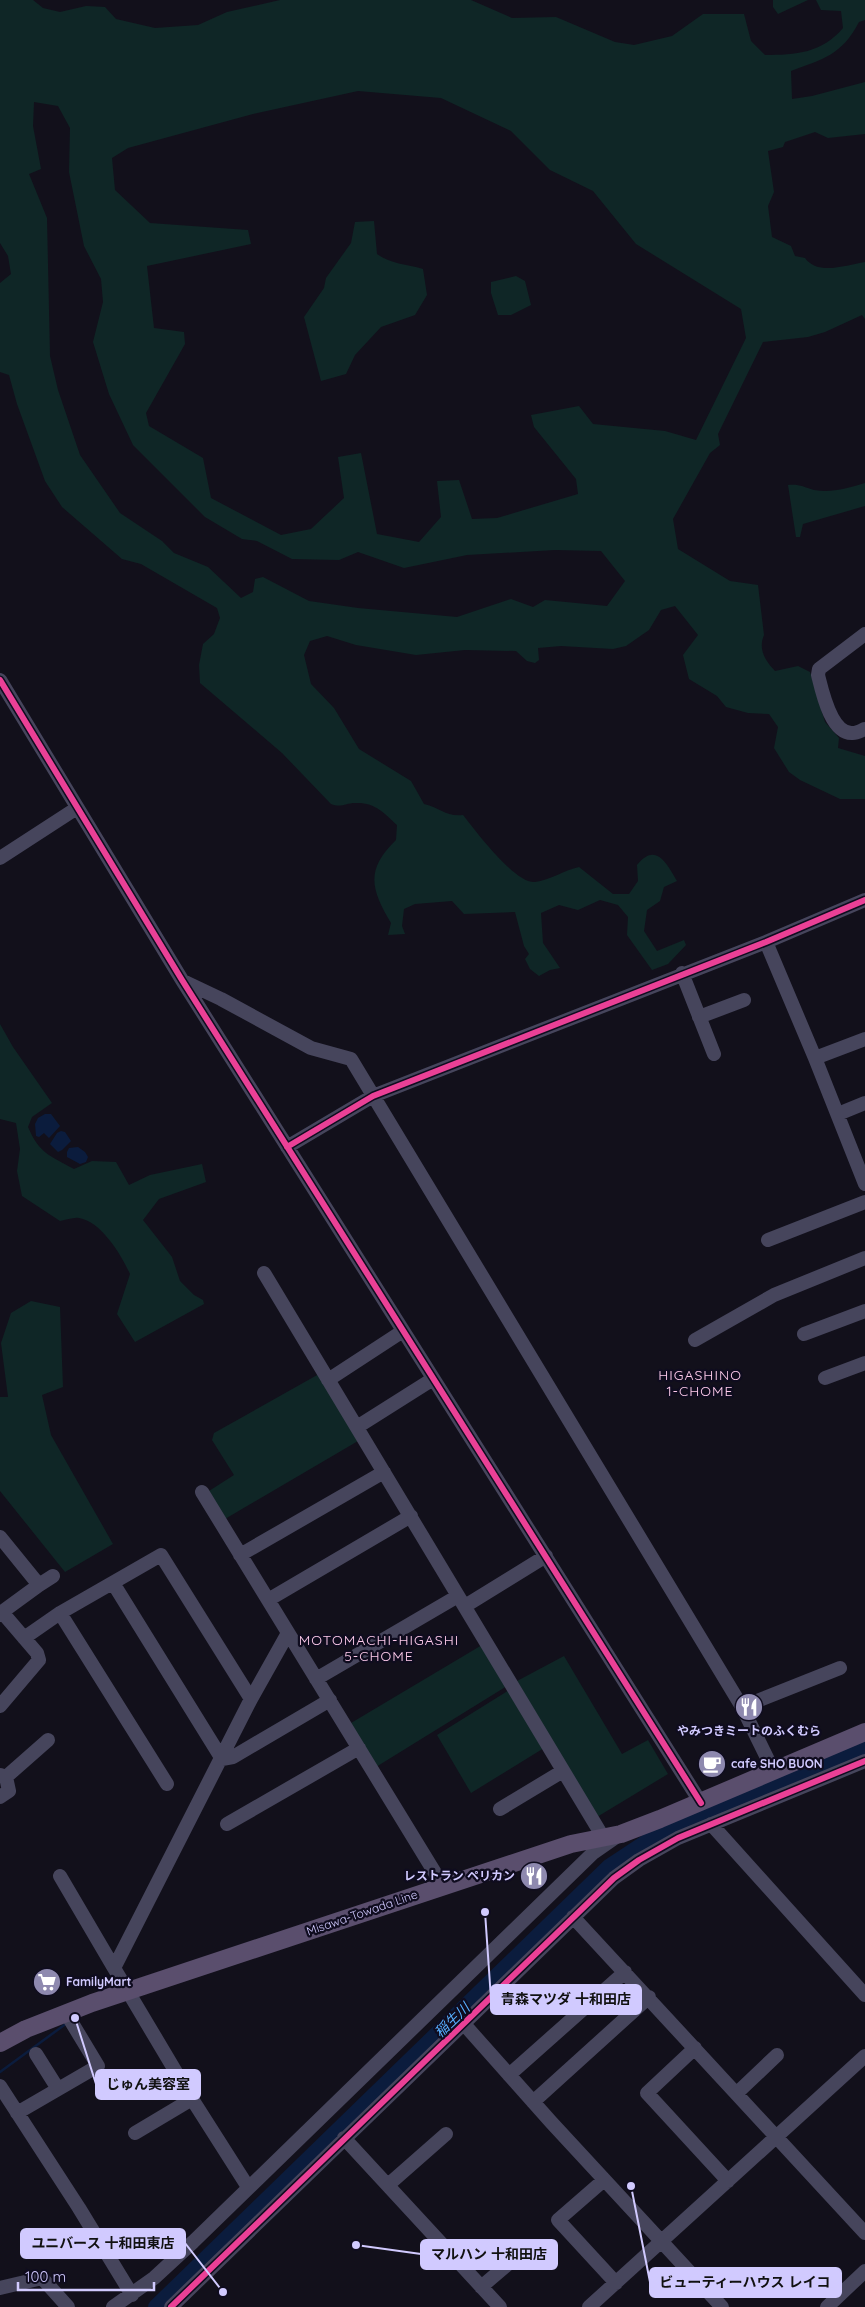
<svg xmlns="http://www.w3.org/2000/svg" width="865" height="2307" viewBox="0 0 865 2307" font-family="Quicksand,'Noto Sans JP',sans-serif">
<rect width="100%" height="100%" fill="#12101b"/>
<path fill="#0f2626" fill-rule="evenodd" d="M0 0H33L43 8 60 12 86 6 105 7 116 19 155 28 198 25 227 12 280 0H471L512 18 556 17 615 42 634 45 672 36 703 14H744L751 41 765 55C796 55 822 53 843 28L841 11 821 10 816 0H865V20L859 22C842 55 823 59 791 71L792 99 812 96 865 82V134L828 138 815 132 785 142 783 147 768 151 774 192 768 206 772 237 791 246 795 256 805 258C818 276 846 265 865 262V319L862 315 825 332 808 337 763 342 718 434 720 445 710 453 673 519 678 549 730 581 758 585 764 635C758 649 765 661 775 671L798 666 810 672 825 722 839 738 838 748 865 756V799H840L800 780 789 772 774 748 778 727 769 714 748 713 726 707 717 696 689 679 683 655 698 635 675 606 661 610 649 630 626 646 613 649 561 646 538 648 539 660 535 663 527 661 516 651 465 650 416 655 356 645 327 636 310 641 304 655 311 684 334 708 359 749 411 781 424 804C441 808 446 817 463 815 475 830 515 884 535 882 550 880 565 870 579 867L613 894H629L638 881 637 865C656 841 667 864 677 881L664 887 660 901 647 910 644 931 657 951 684 940 686 945 668 964 652 970 627 935 628 917 618 905 600 900 578 910 559 905 541 913 543 943 560 968 550 970 539 976 530 969 525 959 529 954 524 946 515 912 464 914 452 901 415 904 404 909 402 926 405 934 388 935 391 923C371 889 365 870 396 840L397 825C384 813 375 802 355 803 346 803 341 808 331 804L282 753 200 683 199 665 203 644 214 634 220 618 217 608 141 564 122 559 62 507 45 481 17 404 9 375 0 372V283L11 274 8 256 0 243ZM358 91 441 98 511 131 550 170 593 191 636 244 741 309 746 338 696 440 665 431 593 424 579 406 531 415 534 427 576 479 578 494 497 518 472 519 459 480 437 481 441 517 419 542 377 534 361 453 338 457 344 498 311 529 281 535 211 498 203 458 149 426 146 413 185 344 184 332 154 328 147 266 251 244 248 230 150 223 115 190 112 158 128 148 253 114ZM34 102 58 106 70 128 69 172 84 246 101 279 103 302 93 342 109 394 133 445 205 517 242 539 257 541 292 559 339 560 358 552 404 568 467 555 555 550 601 551 625 581 607 606 545 600 533 607 511 599 457 617 358 608 309 601 263 577 255 579 253 592 241 598 208 567 174 553 162 541 120 513 80 455 58 390 50 356 47 218 29 174 41 169 33 126Z
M773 0H808L778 14 773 7Z
M374 221 377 254C390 264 407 264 423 269L427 295 415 315 381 327 355 355 346 374 321 381 304 317 324 288 326 278 351 243 355 222Z
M516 276 525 281 531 305 511 315H498L491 293V282Z
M865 483V506L803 524 800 537H796L788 485C800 484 803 487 814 490 832 493 848 488 865 483Z
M0 1024 13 1047 52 1103 32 1117 28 1127C39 1153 50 1156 74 1169L92 1161 116 1162 129 1185 150 1175 202 1164 206 1182 159 1199 143 1220 172 1257 180 1281 194 1295 203 1300 204 1304 135 1342 117 1314 130 1274C122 1256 101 1221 79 1218 74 1217 66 1220 60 1221L22 1196 17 1171 20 1149 16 1123 0 1119Z
M31 1301 60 1307 63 1387 42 1395 51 1435 113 1544 65 1572 0 1491V1397H8L1 1343 11 1313Z
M319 1374 358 1441 225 1519 209 1491 234 1475 212 1440 214 1433Z
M482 1645 507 1686 376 1767 351 1723Z
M564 1656 622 1754 648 1740 668 1774 597 1817 517 1681Z
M511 1689 544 1748 471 1793 437 1735Z"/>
<path fill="#0b1c3d" d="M45 1114H51L60 1126 49 1138 44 1133 39 1137 36 1136 35 1124 38 1118Z
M61 1131 65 1132 71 1141 62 1150 58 1152 50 1144 57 1133Z
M78 1147 85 1152 88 1157 86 1162 80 1164 67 1157V1152L69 1148Z"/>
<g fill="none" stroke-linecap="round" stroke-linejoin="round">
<path stroke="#0b1c3d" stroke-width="2.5" d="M0 2072 67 2023"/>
<path stroke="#0b1c3d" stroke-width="16" d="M156 2307 609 1867 665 1830 753 1792 865 1749"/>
<path stroke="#46455c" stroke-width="14" d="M865 634 819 669 818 675C822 691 831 735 853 733 857 733 862 730 865 729
M0 680 182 980 701 1803
M0 858 77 808
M766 942 815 1058 865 1184
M682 973 714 1054
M183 981 221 999 311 1048 351 1059 742 1707 774 1772
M699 1017 744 1000
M815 1058 865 1039
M838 1114 865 1103
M287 1147 373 1096 766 942 865 900
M768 1240 865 1202
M264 1273 603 1837
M804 1334 865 1311
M695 1340 774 1295 865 1258
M825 1378 865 1363
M328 1380 403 1331
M357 1427 433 1379
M202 1492 443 1886
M0 1537 39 1585 2 1612
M240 1555 384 1472
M113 1583 222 1759 233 1757 330 1700
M39 1585 53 1576
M268 1600 411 1516
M465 1606 546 1556
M60 1613 167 1784
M0 1615 2 1612 37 1653 39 1660 0 1706
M24 1638 60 1613 161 1555 251 1699 288 1633
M316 1679 458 1596
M742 1707 840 1668
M0 1775 6 1777 9 1791 0 1797
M6 1777 48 1740
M500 1809 563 1771
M227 1824 359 1748
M711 1824 865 1995
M60 1876 114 1968
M573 1917 865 2233
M463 2023 551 2122 722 2307
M695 2048 647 2093 728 2181
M36 2054 58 2089
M509 2075 625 1972
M0 2086 79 2208 132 2295
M737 2093 777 2055
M533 2102 649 1997
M17 2113 98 2066 66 2013
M135 2133 192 2099
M344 2138 500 2307
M604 2180 558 2220 616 2283
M388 2185 446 2134
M248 2187 192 2099 114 1968 251 1699
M481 2287 521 2253
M0 2288 42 2278 68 2307
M113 2307 154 2278 193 2242 593 1853 616 1837
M171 2307 614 1878 639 1860 678 1838 865 1761
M589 2307 865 2056
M827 2307 865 2271"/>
<path stroke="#5a4e6d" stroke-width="18" d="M0 2043 26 2029 92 2003 571 1844 621 1834 660 1819 865 1732"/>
<defs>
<path id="cycleway" d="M0 680 182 980 701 1803
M287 1147 373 1096 766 942 865 900
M171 2307 614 1878 639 1860 678 1838 865 1761"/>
</defs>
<use href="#cycleway" stroke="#0f0c1f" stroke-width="9"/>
<use href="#cycleway" stroke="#ea4096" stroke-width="6"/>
</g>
<defs>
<symbol id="restaurant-disc" viewBox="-11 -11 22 22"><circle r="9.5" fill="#8e89af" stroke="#0f0c1f"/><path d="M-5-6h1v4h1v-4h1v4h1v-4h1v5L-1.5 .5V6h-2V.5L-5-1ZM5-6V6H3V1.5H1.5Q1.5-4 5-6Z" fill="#fff"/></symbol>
<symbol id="cafe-disc" viewBox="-11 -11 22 22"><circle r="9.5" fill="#8e89af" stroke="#0f0c1f"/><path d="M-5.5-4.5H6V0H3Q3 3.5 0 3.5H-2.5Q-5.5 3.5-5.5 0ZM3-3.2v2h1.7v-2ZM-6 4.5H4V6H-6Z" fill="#fff"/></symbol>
<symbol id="supermarket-disc" viewBox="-11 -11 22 22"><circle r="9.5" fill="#8e89af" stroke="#0f0c1f"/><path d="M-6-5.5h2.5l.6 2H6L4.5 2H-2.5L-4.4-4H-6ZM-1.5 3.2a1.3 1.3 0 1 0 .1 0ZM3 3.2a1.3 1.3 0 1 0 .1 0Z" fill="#fff"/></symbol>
</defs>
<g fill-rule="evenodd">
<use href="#restaurant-disc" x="733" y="1691" width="32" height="32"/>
<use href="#cafe-disc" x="696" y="1748" width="32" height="32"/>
<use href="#restaurant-disc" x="518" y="1860" width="32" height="32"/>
<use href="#supermarket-disc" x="31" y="1966" width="32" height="32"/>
</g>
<g text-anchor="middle" stroke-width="4.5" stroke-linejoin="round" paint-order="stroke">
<g font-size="12" font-weight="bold" fill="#d1caff" stroke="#0f0c1f" text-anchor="start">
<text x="749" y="1735" text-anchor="middle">やみつきミートのふくむら</text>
<text x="731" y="1768">cafe SHO BUON</text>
<text x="515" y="1880" text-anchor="end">レストラン ペリカン</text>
<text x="66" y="1986">FamilyMart</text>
</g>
<g font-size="12" fill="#d1caff" stroke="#0f0c1f">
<text transform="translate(362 1913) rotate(-19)" y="4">Misawa-Towada Line</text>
</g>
<g font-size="14" letter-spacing="1" fill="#ffccec" stroke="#0f0c1f">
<text x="700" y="1380">HIGASHINO<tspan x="700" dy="16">1-CHOME</tspan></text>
<text x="379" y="1645">MOTOMACHI-HIGASHI<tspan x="379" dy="16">5-CHOME</tspan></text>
</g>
<g font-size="14" font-style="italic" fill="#58afff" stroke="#0f0c1f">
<text transform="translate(452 2020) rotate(-44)" y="5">稲生川</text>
</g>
</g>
<path fill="none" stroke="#d1caff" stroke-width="2" d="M485 1912L491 1999M75 2018L96 2084M223 2292L185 2243M356 2245L421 2254M631 2186L650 2282"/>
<g fill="#d1caff" stroke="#0f0c1f" stroke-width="2">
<circle cx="485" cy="1912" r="5"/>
<circle cx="75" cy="2018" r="5"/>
<circle cx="223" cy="2292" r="5"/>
<circle cx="356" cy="2245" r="5"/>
<circle cx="631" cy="2186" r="5"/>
</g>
<g fill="#d1caff" stroke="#d1caff" stroke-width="2">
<rect x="491" y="1985" width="150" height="29" rx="5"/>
<rect x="96" y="2070" width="104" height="29" rx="5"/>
<rect x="21" y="2229" width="164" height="29" rx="5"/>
<rect x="421" y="2240" width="136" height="29" rx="5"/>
<rect x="650" y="2268" width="191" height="29" rx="5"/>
</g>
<g font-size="14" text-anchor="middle" font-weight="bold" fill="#111">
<text x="566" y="2004">青森マツダ 十和田店</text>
<text x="148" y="2089">じゅん美容室</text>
<text x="103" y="2248">ユニバース 十和田東店</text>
<text x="489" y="2259">マルハン 十和田店</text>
<text x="745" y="2287">ビューティーハウス レイコ</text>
</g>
<path d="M18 2282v8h136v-8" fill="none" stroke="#d1caff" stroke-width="2.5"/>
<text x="25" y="2282" font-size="15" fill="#d1caff" stroke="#0f0c1f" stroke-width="4" paint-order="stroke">100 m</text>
</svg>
